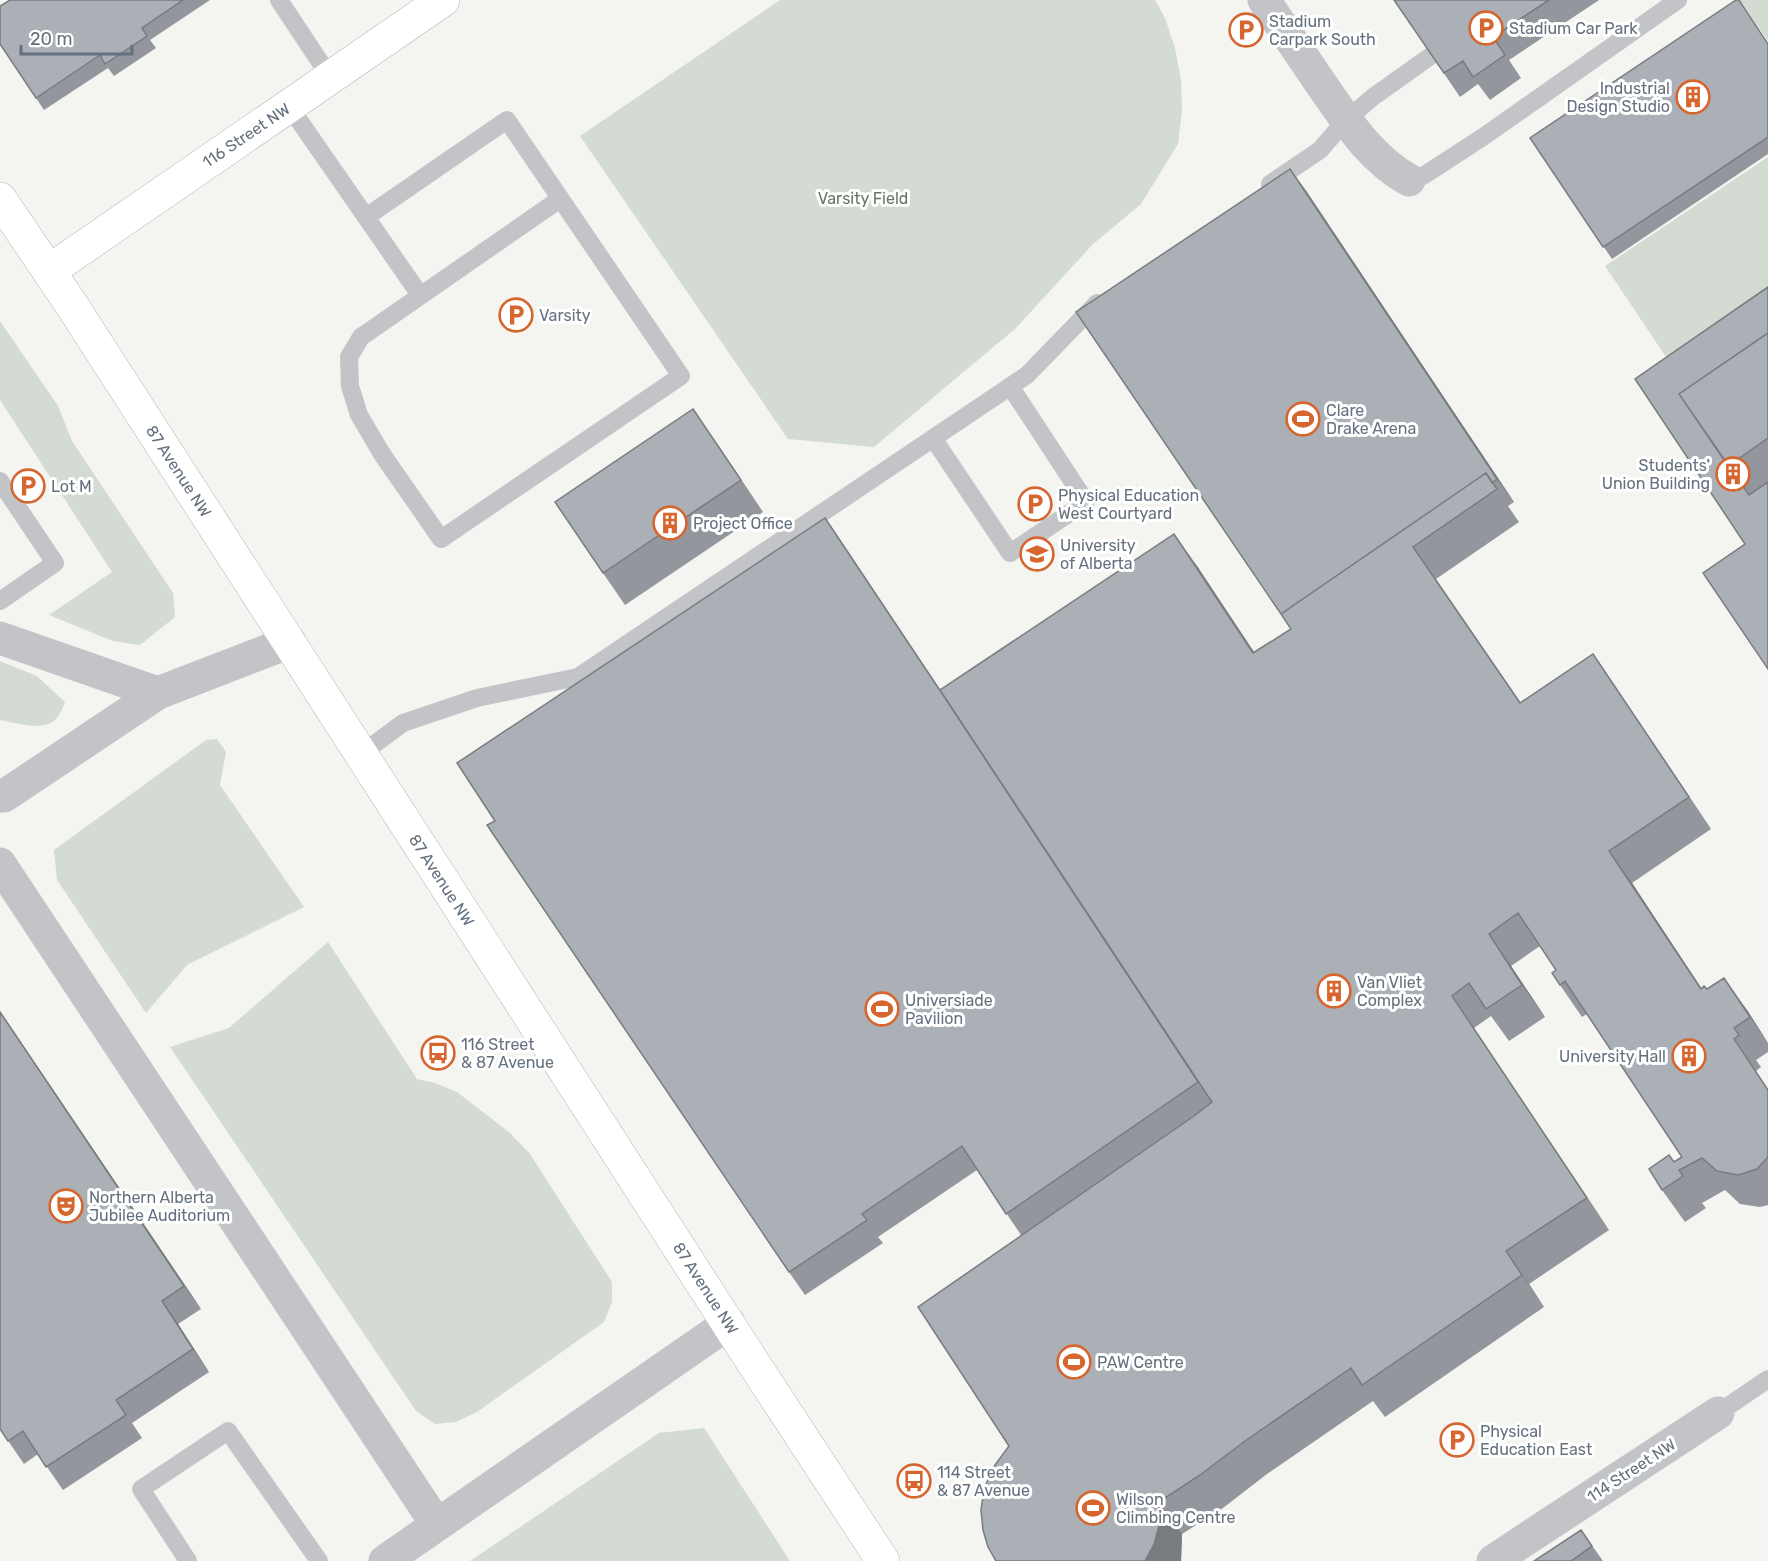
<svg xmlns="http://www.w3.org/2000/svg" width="1768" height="1561" viewBox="0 0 1768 1561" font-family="Rubik,sans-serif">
<rect width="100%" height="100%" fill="#f4f4f0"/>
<path fill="#d4dbd2" d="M780 0H1155L1165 18 1175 48 1181 80 1182 111 1178 144 1141 204 1093 244 1016 328 874 447 788 439 580 136Z
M1740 0H1768V41Z
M1768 157V302L1672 366 1605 266Z
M0 321 58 406 72 441 173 593 175 617 140 645 113 641 49 615 112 572 0 400Z
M0 661 37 676 65 702C63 706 62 711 59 715 48 734 17 723 0 720Z
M217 739 226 752 220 785 304 907 187 965 146 1013 57 880 54 850 206 740Z
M328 942 417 1079 435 1083 457 1092 510 1133 530 1154 612 1282V1302L604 1322 477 1412 456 1422 435 1424 416 1411 170 1047 229 1028Z
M704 1428 790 1561H470L659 1433Z"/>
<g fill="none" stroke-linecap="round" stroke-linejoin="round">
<defs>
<path id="secondary" d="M0 199 71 304 754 1364 883 1561
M49 271 443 0"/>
</defs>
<use href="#secondary" stroke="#b2b6ba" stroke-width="34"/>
<path stroke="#c2c4c8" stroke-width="18" d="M279 0 330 77
M289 106 420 295
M1409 180 1419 178 1426 174 1483 137 1678 0
M1270 184 1320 150 1346 120 1373 97 1432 55
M366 217 507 120 681 376 441 539 382 454 359 415 350 386 349 357 361 337 560 199
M933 438 1010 553 1086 502 1010 386
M0 481 55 563 0 601
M361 754 403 723 477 698 578 677 1027 375 1097 303
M1718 1413 1768 1379
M188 1561 141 1489 228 1431 319 1561"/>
<path stroke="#c2c4c8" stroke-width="33" d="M1264 0C1282 27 1301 54 1319 81 1345 118 1369 158 1409 180
M0 638 158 693
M0 796H4L158 693 290 642
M0 864 437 1525
M385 1561 729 1323
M1493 1561 1718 1413"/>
<use href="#secondary" stroke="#fff" stroke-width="33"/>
</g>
<path fill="#93979d" d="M10 0H210L150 40 156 48 114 76 108 68 44 110 0 44Z
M1394 0H1599L1509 60 1521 78 1490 100 1478 84 1460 97Z
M1768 43V154L1612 259 1530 138Z
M1290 169 1514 502 1508 506 1519 522 1436 579 1521 703 1593 654 1711 829 1632 883 1701 988 1707 989 1747 1010 1768 1043V1052L1756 1060 1761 1067 1756 1071 1768 1089V1205L1760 1207 1740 1204 1725 1190 1702 1203 1706 1208 1685 1222 1662 1190 1674 1162 1682 1157 1587 1014 1582 1017 1560 985 1556 970 1540 946 1511 966 1545 1017 1509 1041 1491 1016 1474 1028 1609 1230 1529 1284 1544 1307 1385 1417 1373 1401 1267 1474 1223 1508 1182 1534 1181 1561H996L1009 1446 1021 1235 977 1170 878 1237 883 1243 805 1295 789 1272 495 821 825 518 940 690 1197 566 1254 653 1291 629Z
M1768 287V669L1745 544 1635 379Z
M715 441 763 512 625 605 603 573Z
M0 1011 201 1309 178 1324 209 1372 132 1423 142 1438 63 1490 38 1454 24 1464 0 1429Z
M1581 1530 1603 1561H1534Z"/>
<path fill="#787b7f" d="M1290 169 1307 192 1514 502 1497 479Z
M693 409 715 441 763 512 741 480Z
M825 518 841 541 1089 913Z
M1174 534 1197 566 1276 685 1253 653Z
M1593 654 1615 686 1711 829 1689 797Z
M1609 851 1632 883 1723 1021 1701 989Z
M1489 934 1511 966 1545 1017 1522 985Z
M1724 978 1747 1010 1768 1043 1750 1017Z
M1452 996 1474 1028 1609 1230 1587 1198Z
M0 1011 201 1309 184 1286Z
M1506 1251 1529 1284 1544 1307Z
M162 1301 178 1324 209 1372 193 1349Z
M1159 1502 1182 1534 1181 1561H1145Z"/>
<path fill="#abb0b6" stroke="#787b7f" stroke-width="1.5" d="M10 0H183L142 28 147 36 105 64 100 55 36 98 0 44V6Z
M1394 0H1549L1493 37 1505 55 1473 77 1463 61 1444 73Z
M1736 0H1739L1768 44V137L1603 247 1530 138Z
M1290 169 1497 479 1492 483 1486 473 1281 614 1076 312Z
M1768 287V333L1679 394 1749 495 1768 482V669L1703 573 1745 544 1635 379Z
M1768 333V438L1728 466 1679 394Z
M693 409 741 480 603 573 555 502Z
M1486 473 1497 489 1413 547 1520 703 1593 654 1689 797 1609 851 1701 989 1704 986 1707 989 1724 978 1750 1017 1734 1028 1739 1035 1734 1039 1768 1090V1157L1757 1169 1738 1175 1717 1171 1702 1158 1679 1170 1683 1176 1662 1190 1649 1169 1669 1155 1674 1162 1682 1157 1565 981 1560 985 1552 973 1556 970 1518 913 1489 934 1522 985 1486 1009 1469 983 1452 996 1587 1198 1506 1251 1522 1275 1362 1385 1351 1368 1245 1441 1200 1475 1159 1502V1526L1154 1544 1145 1561H996L988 1547 983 1530 981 1510 984 1490 992 1469 1009 1446 918 1307 1194 1116 1212 1102 940 690 1174 534 1253 653 1291 629 1281 614Z
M825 518 943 695 1198 1082 1006 1214 962 1146 862 1214 867 1220 789 1272 487 825 495 821 457 763Z
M0 1012 184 1286 162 1301 193 1349 116 1400 126 1415 46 1467 23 1431 8 1441 0 1429Z
M1581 1530 1592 1546 1571 1561H1534Z"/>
<defs>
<symbol id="parking-ring" viewBox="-11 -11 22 22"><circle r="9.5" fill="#fff" stroke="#d6652e" stroke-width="1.5"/><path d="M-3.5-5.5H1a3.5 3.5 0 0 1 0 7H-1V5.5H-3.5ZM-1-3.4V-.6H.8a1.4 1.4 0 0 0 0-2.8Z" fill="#d6652e"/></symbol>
<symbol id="building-ring" viewBox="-11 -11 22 22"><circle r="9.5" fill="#fff" stroke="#d6652e" stroke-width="1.5"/><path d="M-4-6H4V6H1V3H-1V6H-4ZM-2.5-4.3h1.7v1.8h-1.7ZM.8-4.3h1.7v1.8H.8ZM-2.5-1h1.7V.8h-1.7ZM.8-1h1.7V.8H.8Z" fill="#d6652e"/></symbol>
<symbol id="stadium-ring" viewBox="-11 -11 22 22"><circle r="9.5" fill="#fff" stroke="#d6652e" stroke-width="1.5"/><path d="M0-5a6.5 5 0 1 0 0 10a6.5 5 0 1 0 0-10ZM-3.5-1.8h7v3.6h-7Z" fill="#d6652e"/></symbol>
<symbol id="university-ring" viewBox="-11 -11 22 22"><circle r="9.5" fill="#fff" stroke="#d6652e" stroke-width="1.5"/><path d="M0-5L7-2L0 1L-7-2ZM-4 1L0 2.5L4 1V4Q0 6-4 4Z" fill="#d6652e"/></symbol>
<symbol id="bus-ring" viewBox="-11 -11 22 22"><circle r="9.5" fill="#fff" stroke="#d6652e" stroke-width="1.5"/><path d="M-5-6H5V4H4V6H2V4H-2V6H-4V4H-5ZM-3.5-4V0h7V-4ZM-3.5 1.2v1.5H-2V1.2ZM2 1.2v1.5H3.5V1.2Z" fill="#d6652e"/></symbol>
<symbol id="theatre-ring" viewBox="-11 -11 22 22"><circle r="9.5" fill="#fff" stroke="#d6652e" stroke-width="1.5"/><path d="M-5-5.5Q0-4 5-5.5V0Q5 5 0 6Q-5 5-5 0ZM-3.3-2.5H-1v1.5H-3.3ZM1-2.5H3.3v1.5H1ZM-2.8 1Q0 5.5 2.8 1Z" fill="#d6652e"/></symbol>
</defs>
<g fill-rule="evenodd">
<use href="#parking-ring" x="1467" y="9" width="38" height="38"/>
<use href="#parking-ring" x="1227" y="11" width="38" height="38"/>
<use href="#building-ring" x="1674" y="78" width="38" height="38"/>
<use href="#parking-ring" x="497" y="296" width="38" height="38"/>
<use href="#stadium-ring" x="1284" y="400" width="38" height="38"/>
<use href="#building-ring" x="1714" y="455" width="38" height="38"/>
<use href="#parking-ring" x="9" y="467" width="38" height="38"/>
<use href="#parking-ring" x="1016" y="485" width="38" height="38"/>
<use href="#building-ring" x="651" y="504" width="38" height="38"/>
<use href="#university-ring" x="1018" y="535" width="38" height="38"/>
<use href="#building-ring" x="1315" y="972" width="38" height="38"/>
<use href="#stadium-ring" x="863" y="990" width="38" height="38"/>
<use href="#bus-ring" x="419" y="1034" width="38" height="38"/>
<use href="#building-ring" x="1670" y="1037" width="38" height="38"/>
<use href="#theatre-ring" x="47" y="1187" width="38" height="38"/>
<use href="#stadium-ring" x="1055" y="1343" width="38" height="38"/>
<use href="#parking-ring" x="1438" y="1421" width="38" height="38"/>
<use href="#bus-ring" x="895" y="1462" width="38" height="38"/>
<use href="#stadium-ring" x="1074" y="1489" width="38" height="38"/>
</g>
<g text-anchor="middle" stroke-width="6" stroke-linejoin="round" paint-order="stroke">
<g font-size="16" fill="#65717f" stroke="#fff" text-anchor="start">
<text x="1269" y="27">Stadium<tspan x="1269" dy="18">Carpark South</tspan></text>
<text x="1509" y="34">Stadium Car Park</text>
<text x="1670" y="94" text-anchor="end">Industrial<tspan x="1670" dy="18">Design Studio</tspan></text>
<text x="539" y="321">Varsity</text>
<text x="1326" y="416">Clare<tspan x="1326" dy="18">Drake Arena</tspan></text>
<text x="1710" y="471" text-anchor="end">Students'<tspan x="1710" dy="18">Union Building</tspan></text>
<text x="51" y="492">Lot M</text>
<text x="1058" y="501">Physical Education<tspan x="1058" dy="18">West Courtyard</tspan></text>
<text x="693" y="529">Project Office</text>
<text x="1060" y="551">University<tspan x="1060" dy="18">of Alberta</tspan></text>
<text x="1357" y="988">Van Vliet<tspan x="1357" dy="18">Complex</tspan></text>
<text x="905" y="1006">Universiade<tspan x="905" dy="18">Pavilion</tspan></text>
<text x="461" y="1050">116 Street<tspan x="461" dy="18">&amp; 87 Avenue</tspan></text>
<text x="1666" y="1062" text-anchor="end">University Hall</text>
<text x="89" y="1203">Northern Alberta<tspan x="89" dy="18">Jubilee Auditorium</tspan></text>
<text x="1097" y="1368">PAW Centre</text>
<text x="1480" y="1437">Physical<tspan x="1480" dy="18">Education East</tspan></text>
<text x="937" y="1478">114 Street<tspan x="937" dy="18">&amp; 87 Avenue</tspan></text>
<text x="1116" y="1505">Wilson<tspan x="1116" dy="18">Climbing Centre</tspan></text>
</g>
<g font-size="16" fill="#65717f" stroke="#fff">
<text transform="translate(246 135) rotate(-34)" y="6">116 Street NW</text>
<text transform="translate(179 471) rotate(57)" y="6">87 Avenue NW</text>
<text transform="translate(442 880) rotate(57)" y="6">87 Avenue NW</text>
<text transform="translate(706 1288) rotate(57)" y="6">87 Avenue NW</text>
<text transform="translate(1631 1470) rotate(-33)" y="6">114 Street NW</text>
</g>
<g font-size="16" fill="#657763" stroke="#fff">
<text x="863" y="204">Varsity Field</text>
</g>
</g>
<path d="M21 45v9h111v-9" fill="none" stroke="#65717f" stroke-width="3"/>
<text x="30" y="45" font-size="18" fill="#65717f" stroke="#ffffff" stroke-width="4.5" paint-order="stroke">20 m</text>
</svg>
